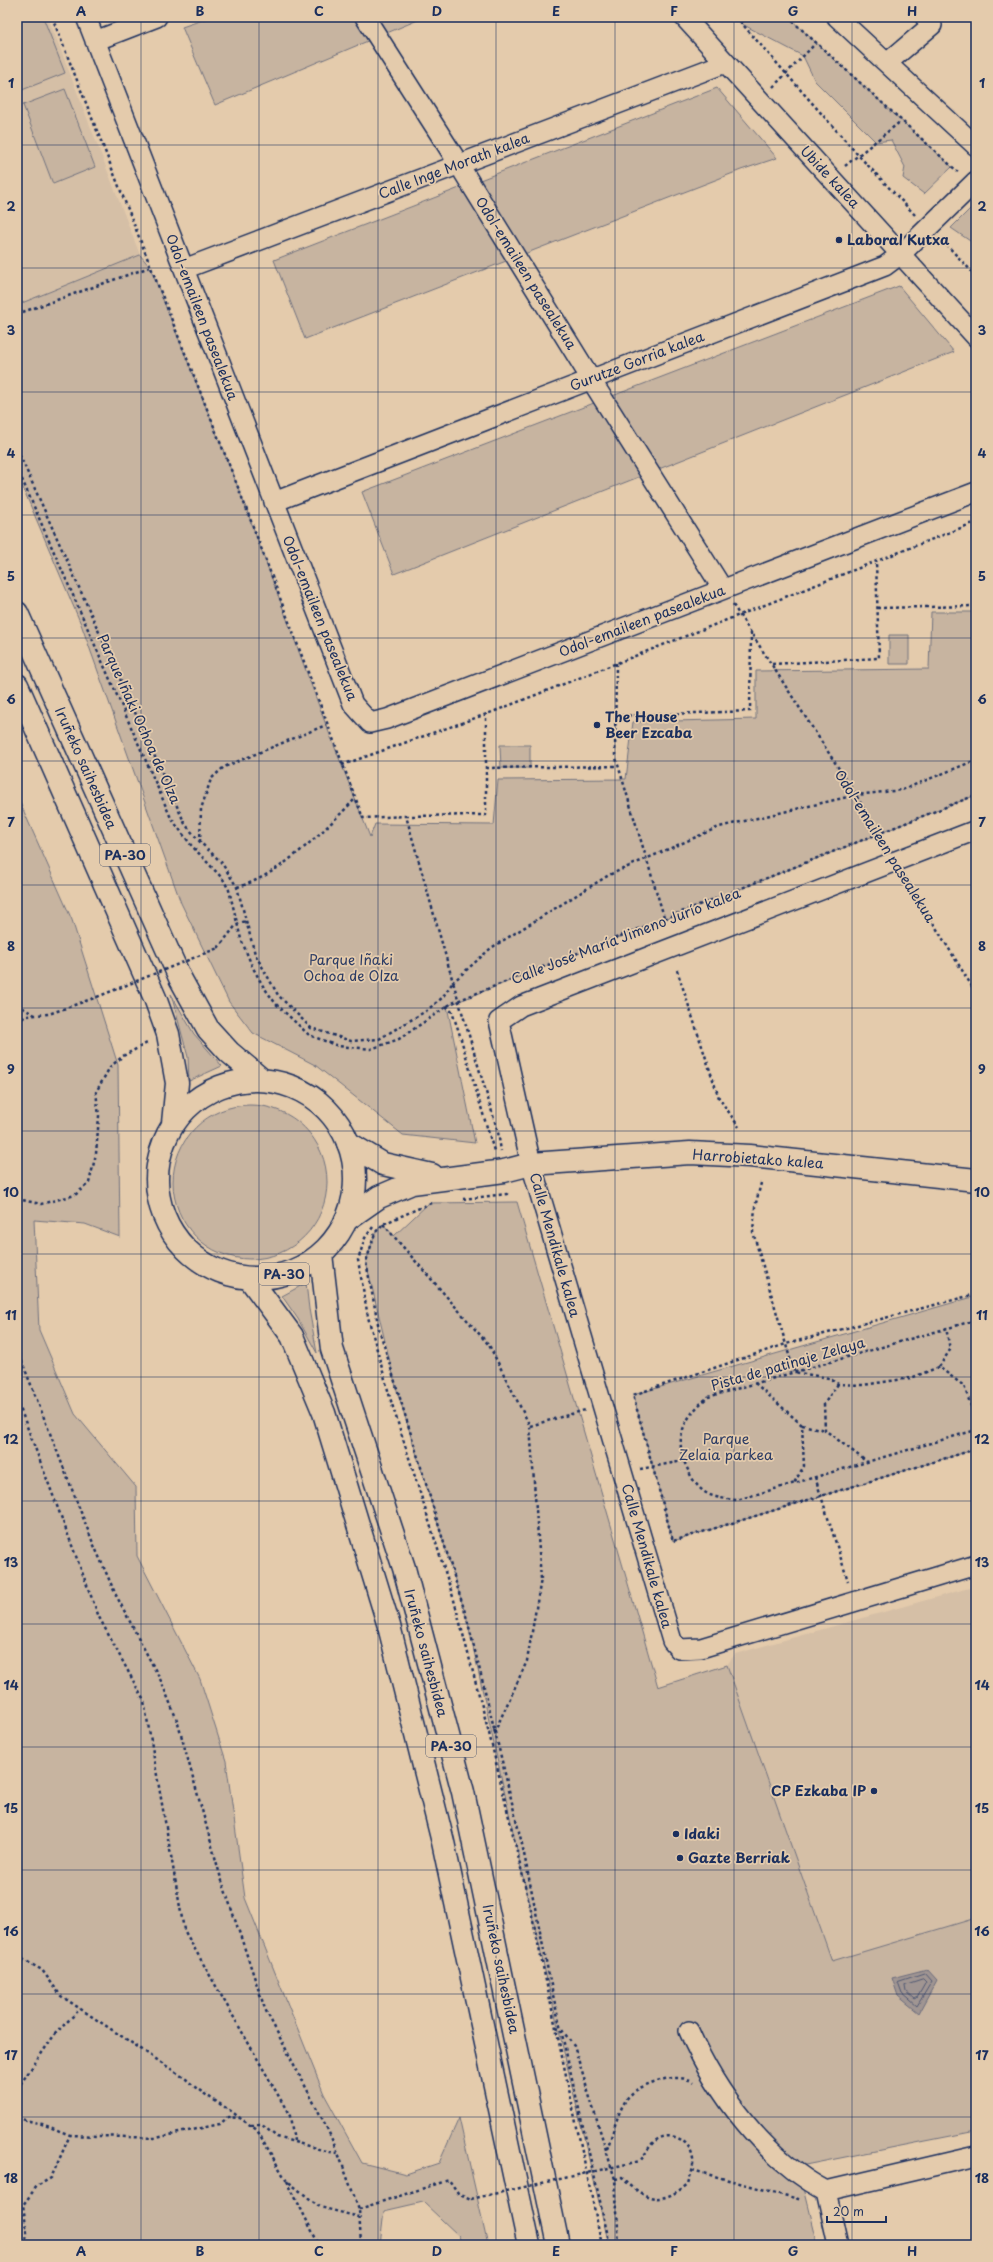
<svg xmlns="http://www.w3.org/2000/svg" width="993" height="2262" viewBox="0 0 993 2262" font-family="'Playpen Sans',sans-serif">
<rect width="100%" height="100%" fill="#e4cbac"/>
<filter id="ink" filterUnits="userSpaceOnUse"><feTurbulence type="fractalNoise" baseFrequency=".025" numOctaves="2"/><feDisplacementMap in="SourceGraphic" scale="8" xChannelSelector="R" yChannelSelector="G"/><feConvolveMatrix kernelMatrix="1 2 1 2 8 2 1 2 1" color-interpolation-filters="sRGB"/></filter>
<g filter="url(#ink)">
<path fill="#d5bfa6" d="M17 17H48L140 255 17 305Z
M976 1586V1918L832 1961 727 1665 735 1654Z"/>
<path fill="#c7b4a0" stroke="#71727f" d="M17 17H43L65 73 17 92Z
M211 17H425L215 105 182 27Z
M739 17H788L952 167 924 194 903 178 905 167 891 140 876 142 815 81 803 56 742 24Z
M717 88 777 158 741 170 305 339 274 260Z
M65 89 95 167 53 184 23 105Z
M976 203V245L951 228Z
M140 255 150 267 243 500 326 725 370 837 375 824 494 825 498 780 626 779 633 722 756 719V671L929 669 931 612H976V795L447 1006 475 1143 403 1135 315 1065 253 1033 229 1002 181 903 81 624 17 474V305Z
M899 286 954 352 394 574 362 492Z
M889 635H909V664H889Z
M500 745H530V768H501Z
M17 796 72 920 118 1065 120 1237 85 1224 34 1220 39 1330 75 1414 136 1487 137 1556 200 1679 226 1761 245 1898 324 2094 362 2163 406 2174 439 2163 459 2118 488 2245H462L459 2236 423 2202 384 2211 380 2245H17Z
M171 994 194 1034 222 1066 189 1081 188 1057Z
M173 1182a77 77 0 1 1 154 0a77 77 0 1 1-154 0Z
M517 1202 658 1687 727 1665 832 1961 976 1918V2131L795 2167 802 2180 818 2245H609L520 1864 467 1619 396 1387 366 1262 375 1233 383 1224 394 1236 429 1203Z
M306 1283 309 1309 317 1353 298 1319 282 1296Z
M976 1296V1449L673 1541 633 1395Z"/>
<path fill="#a09592" stroke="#6b6c7d" d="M927 1969 937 1980 919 2013 898 1996 892 1978Z"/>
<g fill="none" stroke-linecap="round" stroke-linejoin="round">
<path stroke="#505873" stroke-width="1" d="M925 1973 932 1981 917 2006 902 1993 898 1982Z
M923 1979 926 1982 917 1998 915 1999 906 1991 905 1985Z"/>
<defs>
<path id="minor" d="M86 17 353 704 370 723 387 719 976 492
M365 17 455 158
M684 17 976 337
M837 17 976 146
M95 41 157 17
M887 63 932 25 925 17
M464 173 588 374
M184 269 725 63
M595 386 719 583
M274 502 885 266 901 254 976 181
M976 830 521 1006 499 1021 531 1164 672 1641 679 1649 701 1648 976 1565
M689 2031C716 2093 765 2159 826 2191
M826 2191 976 2156
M826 2191 838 2245"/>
<path id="major" d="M348 1143 383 1164 432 1175
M346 1220 379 1197 412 1183 504 1171 531 1164 690 1153 750 1156 976 1180"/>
<path id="highway" d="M17 613 180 978 208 1029 229 1052 261 1079
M17 685 155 998 168 1034 177 1083 173 1123
M157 1179a99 99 0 1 1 198 0a99 99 0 1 1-198 0Z
M321 1254 332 1349 404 1568 463 1792 558 2245
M250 1279 292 1336 324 1413 389 1626 443 1842 529 2245"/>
</defs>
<use href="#minor" stroke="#1b2f5e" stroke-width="22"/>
<use href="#major" stroke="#1b2f5e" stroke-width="25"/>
<use href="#highway" stroke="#1b2f5e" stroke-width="25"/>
<path stroke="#1b2f5e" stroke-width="2.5" stroke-dasharray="3 3" stroke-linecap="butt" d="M52 17 243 500 363 818 406 816 453 982 491 948 609 875 719 827 856 795 902 790 976 760
M736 17 859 156 915 215
M788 17 958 172
M712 21 717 17
M773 87 816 43
M845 166 901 121
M942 240 976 276
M17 314 150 267
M17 449 185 824 200 842 221 862 237 887 255 954 278 995 311 1028 351 1041 379 1039 426 1011 442 998 453 982 498 1132 501 1151
M17 468 171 818 191 845 223 879 229 890 241 939 252 966 263 986 276 1004 309 1035 338 1046 371 1049 399 1039 452 1003 976 795
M733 605 856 795 885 846
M877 608 976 606
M616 663 615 755 665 920
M772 664 879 658 876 561
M616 716 750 711 751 632
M342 765 495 711 976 522
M486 768 618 766
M406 816 486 815V714
M200 842 201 809 211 779 224 767 326 725
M905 877 976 993
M237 887C277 878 327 828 355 799
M218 948 237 924 246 921
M677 970 719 1098 739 1127
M17 1005 35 1015
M446 1006 452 1012 458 1029 494 1151
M17 1022 26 1016 49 1014 97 997
M761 1183 755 1207 753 1232 794 1372 829 1378 838 1384 863 1385 911 1378 939 1367 964 1386 976 1420
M17 1199 41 1204 75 1195 89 1183 96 1154 99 1116 96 1092 110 1067 123 1056 149 1042
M463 1199 507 1194V1191
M431 1203 383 1224 375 1233 366 1262 379 1329 467 1619 487 1699 522 1844 553 1995 610 2245
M383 1224 489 1345 530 1426 541 1579 527 1661 495 1731 489 1733
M373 1227 365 1238 358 1260 368 1317 391 1401 454 1600 489 1733 532 1915 602 2245
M976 1294 786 1344 633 1395 673 1541 976 1449
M976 1320 708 1397C684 1417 672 1439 688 1470 691 1477 696 1485 702 1490 711 1498 726 1499 737 1500L976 1430
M17 1349 93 1543 116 1595 161 1681 177 1720 220 1875 265 2009 326 2126 338 2153 359 2209 361 2245
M939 1367 950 1350 946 1327
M755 1383 802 1425 804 1466 794 1483
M838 1384 824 1404 825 1430 867 1462
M17 1405 20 1408 99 1617 144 1701 184 1930 290 2116 294 2141
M802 1425 825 1430
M530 1426 585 1410
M640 1469 683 1461
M815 1477 848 1581
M17 1956 42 1970 61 1996 186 2079C202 2095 223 2104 240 2118
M556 2028 562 2030 574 2046 615 2179 619 2245
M17 2089 55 2034 80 2009
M17 2118 42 2124 70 2135
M251 2125H262L277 2137 329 2152 338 2153
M607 2149C613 2133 617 2114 626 2100 636 2084 677 2071 693 2082
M692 2170 802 2200
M615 2179 622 2178C647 2201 660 2206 688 2184 690 2176 694 2167 693 2159 691 2141 673 2131 658 2139 650 2143 646 2154 640 2161
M287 2181 319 2245
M359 2209 449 2180 458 2193 471 2199
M25 2245 27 2233 23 2205 37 2186 51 2178 70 2135 156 2138 220 2124 228 2117 240 2118 257 2130 286 2180 320 2207 359 2217"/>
<use href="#minor" stroke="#e4cbac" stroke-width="19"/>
<use href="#major" stroke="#e4cbac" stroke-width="22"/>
<use href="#highway" stroke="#e4cbac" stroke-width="22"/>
<path stroke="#1b2f5e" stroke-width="2.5" stroke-dasharray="3 3" stroke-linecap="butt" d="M97 997 218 948
M471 2199 640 2161"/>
</g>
</g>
<path fill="none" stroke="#1b2f5e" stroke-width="1" stroke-opacity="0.55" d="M141 17V2245M259 17V2245M378 17V2245M496 17V2245M615 17V2245M734 17V2245M852 17V2245M17 145H976M17 268H976M17 392H976M17 515H976M17 638H976M17 761H976M17 885H976M17 1008H976M17 1131H976M17 1254H976M17 1377H976M17 1501H976M17 1624H976M17 1747H976M17 1870H976M17 1994H976M17 2117H976"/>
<g fill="#1b2f5e" stroke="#e4cbac" stroke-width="1.5">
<circle cx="839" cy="240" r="4"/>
<circle cx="597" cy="725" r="4"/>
<circle cx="874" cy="1791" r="4"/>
<circle cx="676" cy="1834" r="4"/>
<circle cx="680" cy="1858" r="4"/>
</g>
<g text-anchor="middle" stroke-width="3.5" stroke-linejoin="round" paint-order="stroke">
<g fill="#e4cbac" stroke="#575e75" stroke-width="1">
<rect x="100" y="844" width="50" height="22" rx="3"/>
<rect x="259" y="1263" width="50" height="22" rx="3"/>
<rect x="426" y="1735" width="50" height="22" rx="3"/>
</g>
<g font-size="13" font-weight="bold" fill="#1b2f5e">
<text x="125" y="860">PA-30</text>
<text x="284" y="1279">PA-30</text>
<text x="451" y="1751">PA-30</text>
</g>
<g font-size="14" fill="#1b2f5e" stroke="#e4cbac">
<text transform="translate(454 166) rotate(-21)" y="5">Calle Inge Morath kalea</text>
<text transform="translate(830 177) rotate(47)" y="5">Ubide kalea</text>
<text transform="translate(526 273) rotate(58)" y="5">Odol-emaileen pasealekua</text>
<text transform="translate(202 317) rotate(69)" y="5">Odol-emaileen pasealekua</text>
<text transform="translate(637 361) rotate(-21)" y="5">Gurutze Gorria kalea</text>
<text transform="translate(320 618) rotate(68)" y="5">Odol-emaileen pasealekua</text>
<text transform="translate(642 621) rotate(-21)" y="5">Odol-emaileen pasealekua</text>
<text transform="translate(139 719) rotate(66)" y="5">Parque Iñaki Ochoa de Olza</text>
<text transform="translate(86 768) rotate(66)" y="5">Iruñeko saihesbidea</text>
<text transform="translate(885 846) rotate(58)" y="5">Odol-emaileen pasealekua</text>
<text transform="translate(626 936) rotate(-21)" y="5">Calle José María Jimeno Jurío kalea</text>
<text transform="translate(758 1159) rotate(4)" y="5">Harrobietako kalea</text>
<text transform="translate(555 1245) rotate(74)" y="5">Calle Mendikale kalea</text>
<text transform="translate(788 1364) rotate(-16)" y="5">Pista de patinaje Zelaya</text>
<text transform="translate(647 1556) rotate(74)" y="5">Calle Mendikale kalea</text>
<text transform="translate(426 1653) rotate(75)" y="5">Iruñeko saihesbidea</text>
<text transform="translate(501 1969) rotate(78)" y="5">Iruñeko saihesbidea</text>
</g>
<g font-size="14" font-weight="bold" fill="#1b2f5e" stroke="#e4cbac" text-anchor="start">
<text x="847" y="245">Laboral Kutxa</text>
<text x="605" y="722">The House<tspan x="605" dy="16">Beer Ezcaba</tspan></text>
<text x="866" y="1796" text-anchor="end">CP Ezkaba IP</text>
<text x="684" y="1839">Idaki</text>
<text x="688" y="1863">Gazte Berriak</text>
</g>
<g font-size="14" fill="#2c3c65" stroke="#e4cbac">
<text x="351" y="965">Parque Iñaki<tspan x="351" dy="16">Ochoa de Olza</tspan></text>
<text x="726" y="1444">Parque<tspan x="726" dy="16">Zelaia parkea</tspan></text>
</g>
</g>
<rect width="993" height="2262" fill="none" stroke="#e4cbac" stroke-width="44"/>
<path d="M827 2216v6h59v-6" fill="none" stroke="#1b2f5e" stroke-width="2"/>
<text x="833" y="2216" font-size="12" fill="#1b2f5e" stroke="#e4cbac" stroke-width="3" paint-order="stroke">20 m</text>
<rect x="22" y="22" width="949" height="2218" fill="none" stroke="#1b2f5e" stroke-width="1.5"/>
<g font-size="13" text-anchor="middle" font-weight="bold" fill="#1b2f5e">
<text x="81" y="16">A</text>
<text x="200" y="16">B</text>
<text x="319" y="16">C</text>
<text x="437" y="16">D</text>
<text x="556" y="16">E</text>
<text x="674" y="16">F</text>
<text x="793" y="16">G</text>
<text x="912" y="16">H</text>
<text x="11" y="88">1</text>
<text x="982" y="88">1</text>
<text x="11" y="211">2</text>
<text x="982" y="211">2</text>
<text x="11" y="335">3</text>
<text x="982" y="335">3</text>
<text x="11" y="458">4</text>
<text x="982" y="458">4</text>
<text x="11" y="581">5</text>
<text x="982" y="581">5</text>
<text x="11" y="704">6</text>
<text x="982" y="704">6</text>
<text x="11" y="827">7</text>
<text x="982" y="827">7</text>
<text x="11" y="951">8</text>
<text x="982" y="951">8</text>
<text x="11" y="1074">9</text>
<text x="982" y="1074">9</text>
<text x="11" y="1197">10</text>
<text x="982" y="1197">10</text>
<text x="11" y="1320">11</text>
<text x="982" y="1320">11</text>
<text x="11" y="1444">12</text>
<text x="982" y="1444">12</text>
<text x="11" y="1567">13</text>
<text x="982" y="1567">13</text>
<text x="11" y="1690">14</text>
<text x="982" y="1690">14</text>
<text x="11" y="1813">15</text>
<text x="982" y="1813">15</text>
<text x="11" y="1936">16</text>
<text x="982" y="1936">16</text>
<text x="11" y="2060">17</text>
<text x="982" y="2060">17</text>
<text x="11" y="2183">18</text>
<text x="982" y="2183">18</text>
<text x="81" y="2256">A</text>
<text x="200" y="2256">B</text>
<text x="319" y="2256">C</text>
<text x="437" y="2256">D</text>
<text x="556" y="2256">E</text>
<text x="674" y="2256">F</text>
<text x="793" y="2256">G</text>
<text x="912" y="2256">H</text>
</g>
</svg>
